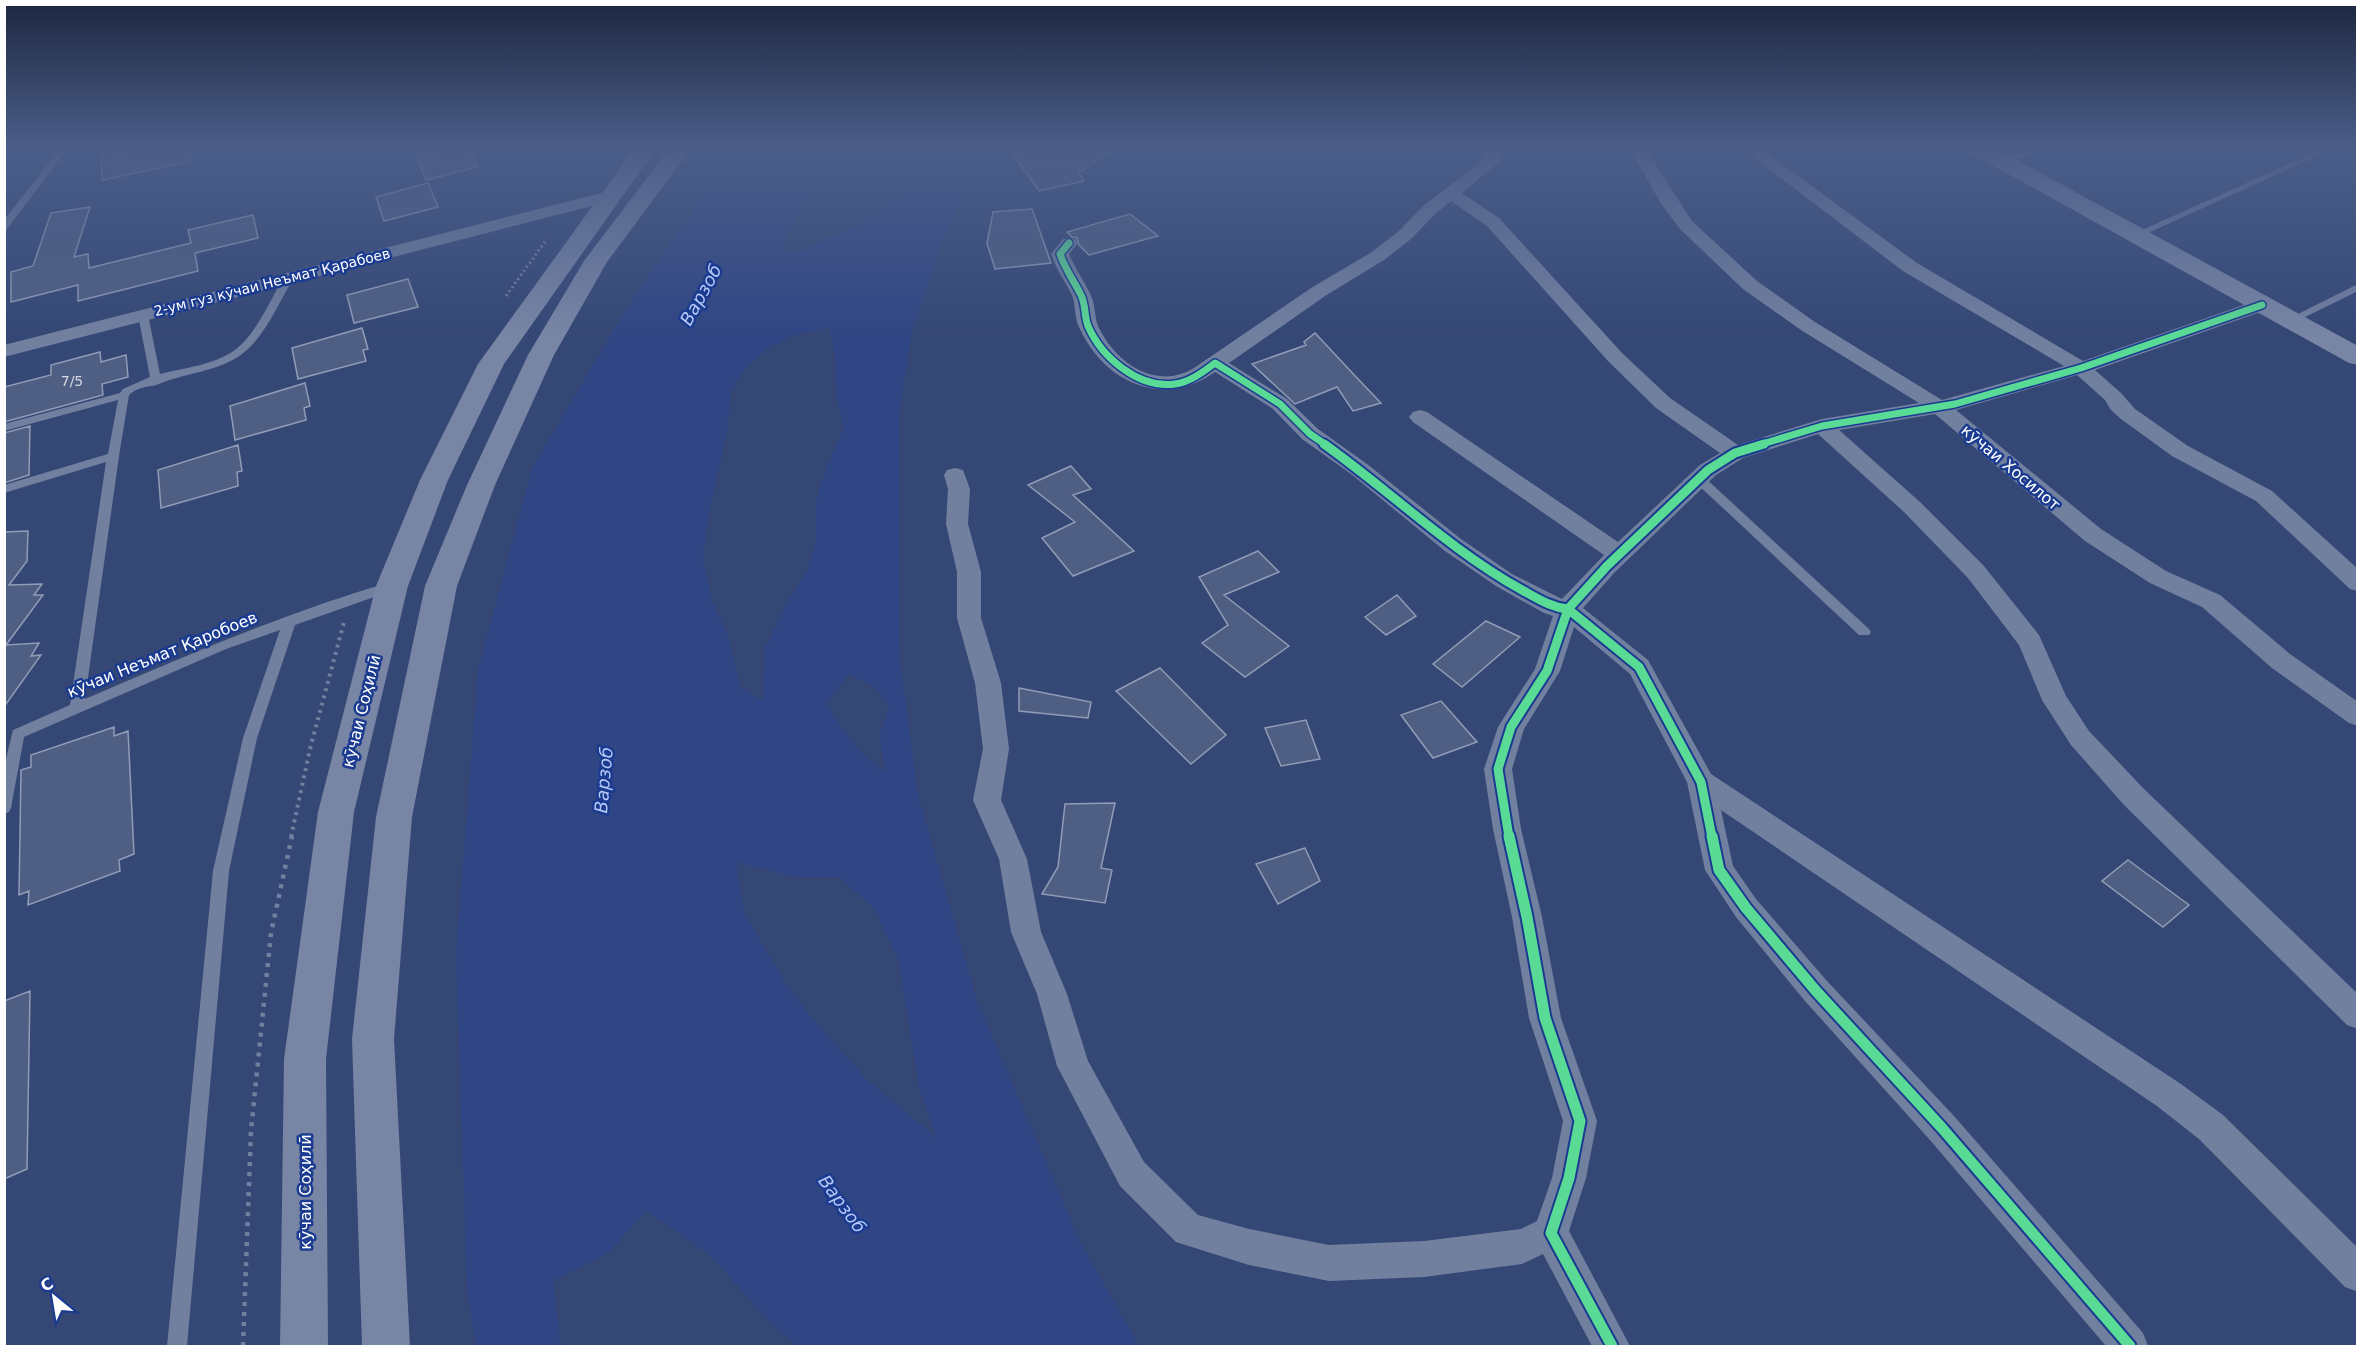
<svg xmlns="http://www.w3.org/2000/svg" width="2362" height="1351" viewBox="0 0 2362 1351" font-family="'DejaVu Sans',sans-serif">
<rect width="100%" height="100%" fill="#354775"/>
<path fill="#304684" fill-rule="evenodd" d="M737 146H842L787 233 781 252 801 251 863 221 918 179 935 146H987L940 246 912 332 899 415V653L918 795 977 1001 1081 1243 1139 1346H797L768 1320 710 1255 646 1211 608 1253 553 1281 561 1346H476L467 1289 456 954 478 670 532 468 626 309ZM829 327 835 356 836 398 844 428 827 466 816 500V540L807 571 788 600 764 650 763 701 740 686 729 638 712 601 703 556 709 512 727 432 731 391 746 368 767 349 795 335ZM848 674 873 686 889 706 879 737 886 773C860 754 842 731 827 703ZM736 862 796 877H838L873 907 898 958 920 1091 936 1137 868 1081 817 1024 787 986 744 912Z"/>
<path fill="#4f5e83" stroke="#919cb6" stroke-width="1.5" d="M161 146H188L191 161 102 180 101 158Z
M459 146H468L477 167 426 180 417 157Z
M1007 146H1116L1079 173 1084 181 1039 191Z
M428 183 438 207 384 221 376 197Z
M90 207 74 257 88 254 89 268 191 243 188 230 253 215 258 238 195 253 198 271 78 301V285L11 302V272L33 266 51 213Z
M1032 209 1051 263 995 269 987 243 993 212Z
M1130 214 1158 236 1089 255 1079 245 1077 238 1072 237 1067 232Z
M408 279 418 307 354 323 347 295Z
M362 328 368 349 363 350 366 361 298 379 292 348Z
M1315 333 1358 379 1381 403 1353 411 1337 387 1295 404 1252 364 1306 345 1304 342Z
M100 352 101 362 126 355 128 377 102 384 103 395 4 422V387L51 375V365Z
M305 383 310 406 304 408 306 420 235 440 230 406Z
M30 426 29 475 4 483V433Z
M238 445 242 471 237 472 238 486 161 508 158 470Z
M1071 466 1091 489 1073 495 1134 551 1073 576 1042 538 1075 522 1028 485Z
M28 531 27 561 9 585 42 584 34 595H43L6 645 39 643 31 656 41 655 4 707V532Z
M1258 551 1279 572 1224 595 1289 646 1245 677 1202 643 1228 625 1199 577Z
M1397 595 1416 616 1386 635 1365 617Z
M1486 621 1520 637 1462 687 1433 664Z
M1160 668 1226 735 1191 764 1116 691Z
M1019 688 1091 702 1088 718 1019 711Z
M1441 701 1477 742 1433 758 1401 715Z
M1306 720 1320 759 1281 766 1265 728Z
M114 727V736L128 731 134 854 119 860 120 871 28 905 29 891 19 895 21 770 31 767V755Z
M1115 803 1101 868 1112 870 1105 903 1042 894 1058 867 1065 804Z
M1305 848 1320 881 1278 904 1256 864Z
M2128 860 2189 905 2163 927 2102 881Z
M30 991 27 1169 4 1179V1001Z"/>
<g fill="none" stroke-linecap="round" stroke-linejoin="round">
<path stroke="#7280a0" stroke-width="3" stroke-dasharray="2 3" stroke-linecap="butt" d="M506 296 547 239"/>
<path stroke="#7280a0" stroke-width="4" stroke-dasharray="3 4.5" stroke-linecap="butt" d="M291 837 310 749 344 622"/>
<path stroke="#7280a0" stroke-width="4.5" stroke-dasharray="4 6" stroke-linecap="butt" d="M243 1346 251 1131 271 933 292 836"/>
<path fill="#7280a0" fill-rule="evenodd" d="M62 146H70L7 229 4 230V220Z
M2036 146H2047L2006 164 1999 162Z
M2315 152 2322 154 2139 237 2131 235Z
M289 274 294 277C279 302 265 337 242 354 218 372 184 373 159 384 148 388 141 385 129 395L119 456 85 699C185 656 285 613 390 582L396 587 394 590 295 625 257 738 229 871 187 1346H167L213 871 243 738 280 630 226 649 24 737 11 808 9 812 4 814V767L13 730 70 705 106 462 4 493V485L108 454 118 400 4 431V424L120 393 123 389 150 377 138 315 139 313H147L148 315 160 374C184 368 214 365 235 350 257 333 270 300 284 277Z
M2358 284V291L2295 322H2287L2286 320Z
M1699 475 1703 476 1869 629 1871 632 1869 635H1859L1695 482 1693 479Z"/>
<path fill="#7280a0" fill-rule="evenodd" d="M1480 146H1496L1501 160 1462 193 1499 218 1622 353 1670 398 1738 445 1822 419 1919 403 1801 330 1743 289 1680 229 1662 205 1628 146H1644L1692 221 1757 281 1815 322 1942 400 2064 366 1903 271 1739 146H1757L1917 263 2083 361 2255 301H2269L2272 305 2269 309 2095 370 2121 393 2135 409 2188 446 2272 491 2358 569V591L2350 589 2256 501 2172 456 2121 419 2111 410 2105 400 2077 375 1956 410 2101 529 2166 571 2220 595 2290 654 2358 702V726L2349 723 2272 668 2202 607 2150 583 2085 541 1935 414 1839 430 1920 502 1984 566 2039 635 2066 696 2089 731 2144 789 2358 994V1029L2347 1025 2124 805 2071 745 2042 700 2019 645 1968 578 1904 512 1818 434 1743 458 1716 475 1615 572 1583 608 1648 660 1711 774 2181 1084 2223 1115 2358 1248V1292L2345 1287 2199 1139 2157 1106 1721 810 1733 866 1756 899 1827 981 1954 1116 2143 1333 2148 1346H2106L1930 1140 1805 1001 1736 917 1705 870 1687 782 1630 674 1574 627 1560 671 1524 729 1512 769 1521 829 1542 917 1561 1018 1597 1121 1586 1178 1569 1231 1630 1346H1592L1543 1254 1522 1264 1424 1277 1329 1281 1249 1265 1176 1242 1120 1186 1057 1066 1037 994 1011 932 999 859 973 800 983 749 975 683 957 618V572L946 524 948 489 944 475 947 470 955 468 963 470 970 489 968 524 981 572V618L1001 683 1009 749 1001 800 1027 859 1041 932 1067 994 1088 1061 1144 1162 1198 1215 1249 1229 1329 1245 1424 1241 1521 1229 1537 1221 1552 1178 1563 1121 1529 1018 1512 917 1493 829 1484 769 1498 727 1535 669 1553 616 1544 613 1496 586 1445 551 1351 474 1302 439 1273 409 1215 372C1163 409 1104 383 1079 327 1074 317 1076 305 1072 295 1065 281 1056 269 1051 254L1063 239H1075L1078 243 1069 254C1075 269 1085 282 1091 296 1096 306 1094 318 1099 328 1116 363 1156 391 1194 368L1311 288 1372 252 1399 231 1423 206 1484 159ZM1451 201 1487 226 1608 361 1656 408 1720 453 1700 465 1618 542 1427 412 1420 410 1413 412 1409 417 1413 422 1604 555 1562 599 1512 574 1461 539 1367 464 1318 429 1287 399 1229 363 1325 296 1384 260 1411 239 1435 214Z
M609 191 615 192 618 196 615 200 4 357V345Z"/>
<path fill="#7885a5" fill-rule="evenodd" d="M636 146H658L504 364 448 480 408 586 354 812 326 1059 328 1346H280L284 1059 318 812 376 586 420 480 478 364Z
M671 146H693L607 262 554 355 495 485 457 586 412 817 394 1039 410 1346H362L352 1039 376 817 425 586 467 485 528 355 584 261Z
M1964 146H1991L2358 346V365L2349 363 1967 151Z"/>
<path stroke="#727fa0" stroke-width="3" stroke-dasharray="8 3" stroke-linecap="butt" d="M2347 146 2358 150"/>
<defs>
<path id="cycleway-far2" d="M1069 243 1060 254C1065 269 1074 281 1081 295 1086 305 1084 316 1088 326 1102 358 1139 389 1175 384 1190 382 1203 372 1215 363L1280 404 1310 434 1326 445
M1759 445 1822 426 1955 404 2081 368 2262 305"/>
<path id="cycleway-far1" d="M1324 444C1390 491 1450 550 1522 590 1537 598 1550 607 1568 609L1547 671 1511 727 1498 769 1509 837
M1712 837 1701 782 1639 667 1568 609 1607 566 1708 470 1735 453 1764 444"/>
<path id="cycleway" d="M1509 836 1527 917 1545 1018 1580 1121 1569 1178 1551 1233 1612 1346
M1712 836 1719 870 1746 908 1816 991 1942 1128 2130 1346"/>
</defs>
<use href="#cycleway-far2" stroke="#1a3b90" stroke-width="10"/>
<use href="#cycleway-far1" stroke="#1a3b90" stroke-width="13"/>
<use href="#cycleway" stroke="#1a3b90" stroke-width="15"/>
<use href="#cycleway-far2" stroke="#5adb95" stroke-width="7"/>
<use href="#cycleway-far1" stroke="#5adb95" stroke-width="9"/>
<use href="#cycleway" stroke="#5adb95" stroke-width="11"/>
</g>
<linearGradient id="sky" x2="0" y2="1"><stop stop-color="#1d2740"/><stop offset="0.44" stop-color="#4b5e89"/><stop offset="1" stop-color="#4b5e89" stop-opacity="0"/></linearGradient>
<rect width="2362" height="335" fill="url(#sky)"/>
<g text-anchor="middle" stroke-width="5" stroke-linejoin="round" paint-order="stroke">
<g font-size="14" fill="#fff" stroke="#1a3b90">
<text transform="translate(272 282) rotate(-14)" y="5">2-ум гуз кӯчаи Неъмат Қарабоев</text>
</g>
<g font-size="14" fill="#d3d7e0">
<text x="72" y="386">7/5</text>
</g>
<g font-size="16" fill="#fff" stroke="#1a3b90">
<text transform="translate(2011 467) rotate(40)" y="6">кӯчаи Хосилот</text>
<text transform="translate(162 654) rotate(-22)" y="6">кӯчаи Неъмат Қаробоев</text>
<text transform="translate(361 711) rotate(-76)" y="6">кӯчаи Соҳилӣ</text>
<text transform="translate(305 1192) rotate(-90)" y="6">кӯчаи Соҳилӣ</text>
</g>
<g font-size="18" font-style="italic" fill="#b5c8f6" stroke="#1a3b90">
<text transform="translate(701 295) rotate(-61)" y="6">Варзоб</text>
<text transform="translate(604 780) rotate(-85)" y="6">Варзоб</text>
<text transform="translate(842 1204) rotate(54)" y="6">Варзоб</text>
</g>
</g>
<rect width="2362" height="1351" fill="none" stroke="#ffffff" stroke-width="12"/>
<g transform="translate(54 1297) rotate(330)" stroke="#1a3b90" stroke-width="4.5" paint-order="stroke">
<path d="M0-4.5L10 22L0 15L-10 22Z" fill="#ffffff"/>
<text y="-9" font-size="16" font-weight="bold" text-anchor="middle" fill="#ffffff">С</text>
</g>
</svg>
